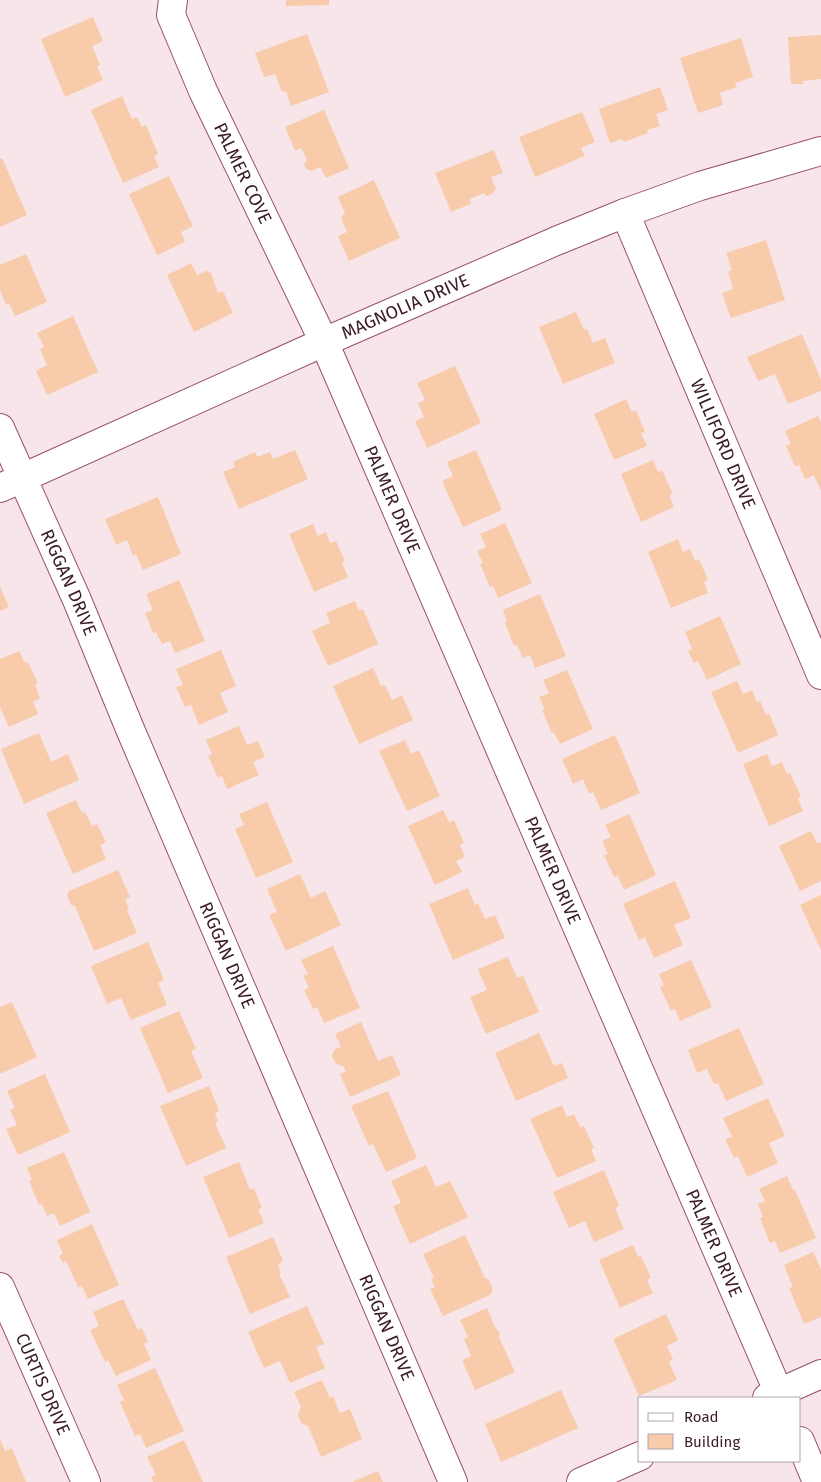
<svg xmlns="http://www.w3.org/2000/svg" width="821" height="1482" viewBox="0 0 821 1482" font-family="'Fira Sans',sans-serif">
<rect width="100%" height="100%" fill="#f7e5ea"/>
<path fill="#f8cbab" d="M286 0H329V5L286 6Z
M93 17 103 41 92 46 100 65 97 66 103 80 65 97 41 39Z
M307 34 329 92 291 106 286 91 282 92 275 74 264 77 255 53Z
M821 35V79L803 81V84H791L788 37Z
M741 38 753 77 735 83 737 87 720 93 723 105 698 113 680 58Z
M660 87 668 110 656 114 660 126 647 130 648 133 624 142 622 139 610 143 599 109Z
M122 96 132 119 137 117 142 127 146 125 158 154 154 156 159 167 123 183 91 110Z
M324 110 349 168 326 178 320 167 311 171 306 169 304 164 307 160 301 148 295 151 285 127Z
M582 112 595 142 581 148 585 156 535 177 519 137Z
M494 150 503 173 491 177 496 188 493 193 487 196 484 193 470 199 471 204 451 212 435 173Z
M2 158 27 215 0 227V159Z
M169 176 193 226 181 232 185 242 157 255 129 194Z
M374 180 400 238 349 261 338 236 347 232 341 217 345 214 338 197Z
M766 240 785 300 731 318 722 293 733 289 728 272 732 270 726 253Z
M26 254 47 302 15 316 9 303 6 305 0 290V265Z
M191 263 197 275 206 271 211 273 218 293 223 291 233 313 194 332 167 275Z
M576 312 584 330 587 329 593 343 605 338 615 363 563 384 539 327Z
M73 316 98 372 47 395 36 371 47 365 40 349 44 347 37 333Z
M802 334 821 380V391L788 404 775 374 758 381 747 357Z
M455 366 481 423 427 448 415 421 424 417 418 403 425 400 417 383Z
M626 399 632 412 636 410 645 432 641 433 647 446 614 460 594 414Z
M818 416 821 422V491L814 475 805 479 799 465 795 466 786 446 791 444 785 431Z
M295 450 308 479 239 509 223 472 235 467 233 462 255 452 257 457 270 452 273 459Z
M476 450 502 510 463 527 442 481 453 476 447 462Z
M653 460 658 472 662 470 673 494 669 495 674 507 641 522 621 474Z
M158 497 181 554 143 570 136 554 133 556 127 540 116 545 105 519Z
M505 523 532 583 498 598 493 586 490 587 480 564 483 563 477 551 486 547 480 534Z
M313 524 318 536 326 532 330 543 336 541 345 561 342 563 348 577 314 592 289 534Z
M678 539 683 552 690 549 695 561 699 559 708 580 704 582 708 593 671 608 648 552Z
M179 580 205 641 175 653 170 641 162 644 156 632 153 633 145 613 153 610 146 594Z
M0 587 9 607 0 611Z
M540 594 566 656 535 668 530 655 523 658 517 645 514 646 505 623 507 622 503 610Z
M355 601 359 611 363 609 378 644 328 666 312 631 330 623 326 613Z
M720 616 741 664 707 680 698 661 694 663 688 651 692 649 685 632Z
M221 650 236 686 220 693 228 712 199 725 191 705 185 707 176 687 183 685 176 669Z
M19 651 25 663 28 662 38 684 35 685 40 698 33 702 38 714 9 727 0 707V659Z
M373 668 381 686 385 685 392 700 402 695 413 720 359 744 333 686Z
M567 670 593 729 560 744 554 732 552 733 542 710 545 709 539 697 549 693 543 680Z
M737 681 743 694 752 690 757 702 760 701 766 715 769 713 778 735 738 753 711 692Z
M239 726 247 745 258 741 265 757 253 762 259 775 227 789 222 776 218 778 208 756 212 754 206 740Z
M39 733 51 762 68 754 79 780 24 804 1 749Z
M615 735 640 793 601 810 593 792 589 794 583 779 573 784 562 759Z
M405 740 411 754 419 750 440 796 407 811 379 751Z
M767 754 772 766 782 762 787 774 790 773 801 796 798 798 803 811 769 826 743 764Z
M76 800 82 813 85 812 92 826 97 824 106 842 100 845 106 859 73 874 46 813Z
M267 802 293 862 256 878 235 829 244 825 239 814Z
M443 810 449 822 454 820 464 843 460 845 465 857 456 861 462 872 435 885 408 826Z
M629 814 656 875 624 890 618 876 614 877 604 855 608 854 602 841 611 837 605 825Z
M811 831 817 843 820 842 821 844V881L800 891 779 846Z
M118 870 130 897 125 899 129 909 127 910 137 933 94 951 75 906 71 905 67 895 69 891Z
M300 874 311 898 325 891 341 925 286 951 269 915 277 912 267 889Z
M675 881 691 918 674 925 683 945 654 958 645 937 639 940 623 904Z
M468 888 475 905 478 903 485 919 495 915 505 938 453 960 429 904Z
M821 895V950L800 905Z
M148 942 164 980 158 983 167 1005 131 1020 121 998 107 1004 91 966Z
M333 946 360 1008 324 1023 317 1007 313 1009 304 990 309 988 303 975 308 974 301 960Z
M508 957 517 978 523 976 539 1012 486 1034 470 997 487 990 478 969Z
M691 960 712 1007 680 1021 675 1009 671 1011 660 987 664 985 659 974Z
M12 1002 37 1057 0 1074V1007Z
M179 1011 196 1049 191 1051 203 1078 168 1093 140 1028Z
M361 1022 378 1061 392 1055 401 1075 350 1097 340 1074 346 1072 343 1066 336 1064 332 1056 335 1049 341 1047 335 1034Z
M739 1028 764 1084 726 1101 718 1083 714 1084 707 1069 697 1073 688 1050Z
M539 1033 554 1066 562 1063 568 1078 516 1101 495 1053Z
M45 1074 70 1132 18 1155 6 1129 17 1125 10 1110 15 1108 7 1091Z
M209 1086 219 1111 215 1113 218 1121 215 1123 226 1148 186 1166 160 1106Z
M388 1091 417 1158 386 1172 373 1144 369 1146 351 1106Z
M768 1098 785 1136 769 1143 778 1163 747 1177 738 1156 734 1158 725 1139 732 1137 723 1118Z
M562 1105 567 1117 574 1114 580 1127 584 1126 594 1148 591 1149 596 1161 557 1178 530 1119Z
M64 1152 90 1212 60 1226 54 1213 47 1216 42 1204 39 1205 29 1181 32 1180 27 1168Z
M239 1162 250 1190 254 1188 262 1208 258 1209 264 1223 229 1238 203 1177Z
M426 1165 436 1187 450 1181 468 1217 410 1244 393 1206 401 1203 391 1181Z
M604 1170 619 1206 615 1208 624 1229 594 1242 585 1221 569 1228 553 1192Z
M787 1176 793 1190H795L816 1238 780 1253 775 1241 770 1243 760 1218 763 1217 758 1204 765 1201 759 1189Z
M92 1224 119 1285 88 1299 82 1286 78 1287 66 1261 63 1263 59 1256 63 1254 57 1240Z
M465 1235 485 1278 489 1280 493 1290 490 1295 443 1316 430 1289 435 1287 431 1279 434 1278 423 1254Z
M273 1237 283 1261 278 1264 281 1273 279 1274 290 1297 250 1314 226 1257Z
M633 1245 638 1257 641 1256 651 1278 647 1280 653 1293 620 1308 599 1260Z
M813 1252 821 1269V1317L804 1324 789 1288 793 1287 784 1265Z
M123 1299 138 1330 142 1328 148 1342 144 1344 151 1360 116 1376 108 1360 105 1362 90 1330 99 1326 93 1312Z
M307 1306 324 1344 316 1347 325 1368 290 1383 280 1361 264 1368 248 1332Z
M487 1308 495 1327 500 1333 499 1337 515 1372 475 1390 462 1360 471 1356 464 1339 468 1337 460 1320Z
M666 1314 678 1340 667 1346 673 1359 669 1362 677 1380 639 1396 613 1339Z
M155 1368 184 1431 146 1448 140 1434 135 1436 120 1402 124 1400 117 1385Z
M322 1380 330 1398 333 1396 340 1413 350 1409 362 1439 321 1457 308 1426 301 1423 298 1415 301 1407 294 1392Z
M561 1390 578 1428 501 1462 485 1424Z
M0 1439 5 1451 12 1448 26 1482H0Z
M184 1440 203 1482H153L151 1477 156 1475 147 1457Z
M378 1471 383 1482H352Z"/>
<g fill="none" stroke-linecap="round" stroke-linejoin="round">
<defs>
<g id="minor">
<path id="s1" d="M173 0 171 15 203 91 324 342 781 1398"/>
<path id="s2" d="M625 213 821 675"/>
<path id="s3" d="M0 428 77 600 130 729 453 1482"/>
<path id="s4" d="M0 488 324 342 556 241 625 213 700 186 821 151"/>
<path id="s5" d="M0 1287 86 1482"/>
<path d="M767 1398 821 1374"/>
<path d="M800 1441 817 1482"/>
<path d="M581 1482 640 1456"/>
</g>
</defs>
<use href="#minor" stroke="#9a506b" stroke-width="30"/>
<use href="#minor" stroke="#fff" stroke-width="28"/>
</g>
<g text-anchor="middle" stroke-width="4" stroke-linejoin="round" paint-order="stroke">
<g font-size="18" fill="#3a1b26" stroke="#fff">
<text dy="6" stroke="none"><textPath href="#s1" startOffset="189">PALMER COVE</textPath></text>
<text dy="6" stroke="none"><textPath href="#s4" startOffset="444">MAGNOLIA DRIVE</textPath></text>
<text dy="6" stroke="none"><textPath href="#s2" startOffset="251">WILLIFORD DRIVE</textPath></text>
<text dy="6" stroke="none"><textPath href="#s1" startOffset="548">PALMER DRIVE</textPath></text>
<text dy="6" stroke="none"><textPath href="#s3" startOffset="169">RIGGAN DRIVE</textPath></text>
<text dy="6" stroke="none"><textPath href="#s1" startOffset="952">PALMER DRIVE</textPath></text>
<text dy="6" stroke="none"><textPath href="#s3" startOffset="574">RIGGAN DRIVE</textPath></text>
<text dy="6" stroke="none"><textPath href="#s1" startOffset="1358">PALMER DRIVE</textPath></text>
<text dy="6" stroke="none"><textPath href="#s3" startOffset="979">RIGGAN DRIVE</textPath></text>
<text dy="6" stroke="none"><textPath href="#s5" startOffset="106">CURTIS DRIVE</textPath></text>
</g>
</g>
<rect x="638" y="1397" width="162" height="65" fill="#ffffff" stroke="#b0a4a8"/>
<rect x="648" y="1413" width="25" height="8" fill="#ffffff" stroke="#b0a4a8"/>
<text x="684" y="1422" font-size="15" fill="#3a1b26">Road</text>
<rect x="648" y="1434" width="25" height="15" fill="#f8cbab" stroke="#b0a4a8"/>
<text x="684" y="1447" font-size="15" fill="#3a1b26">Building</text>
</svg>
